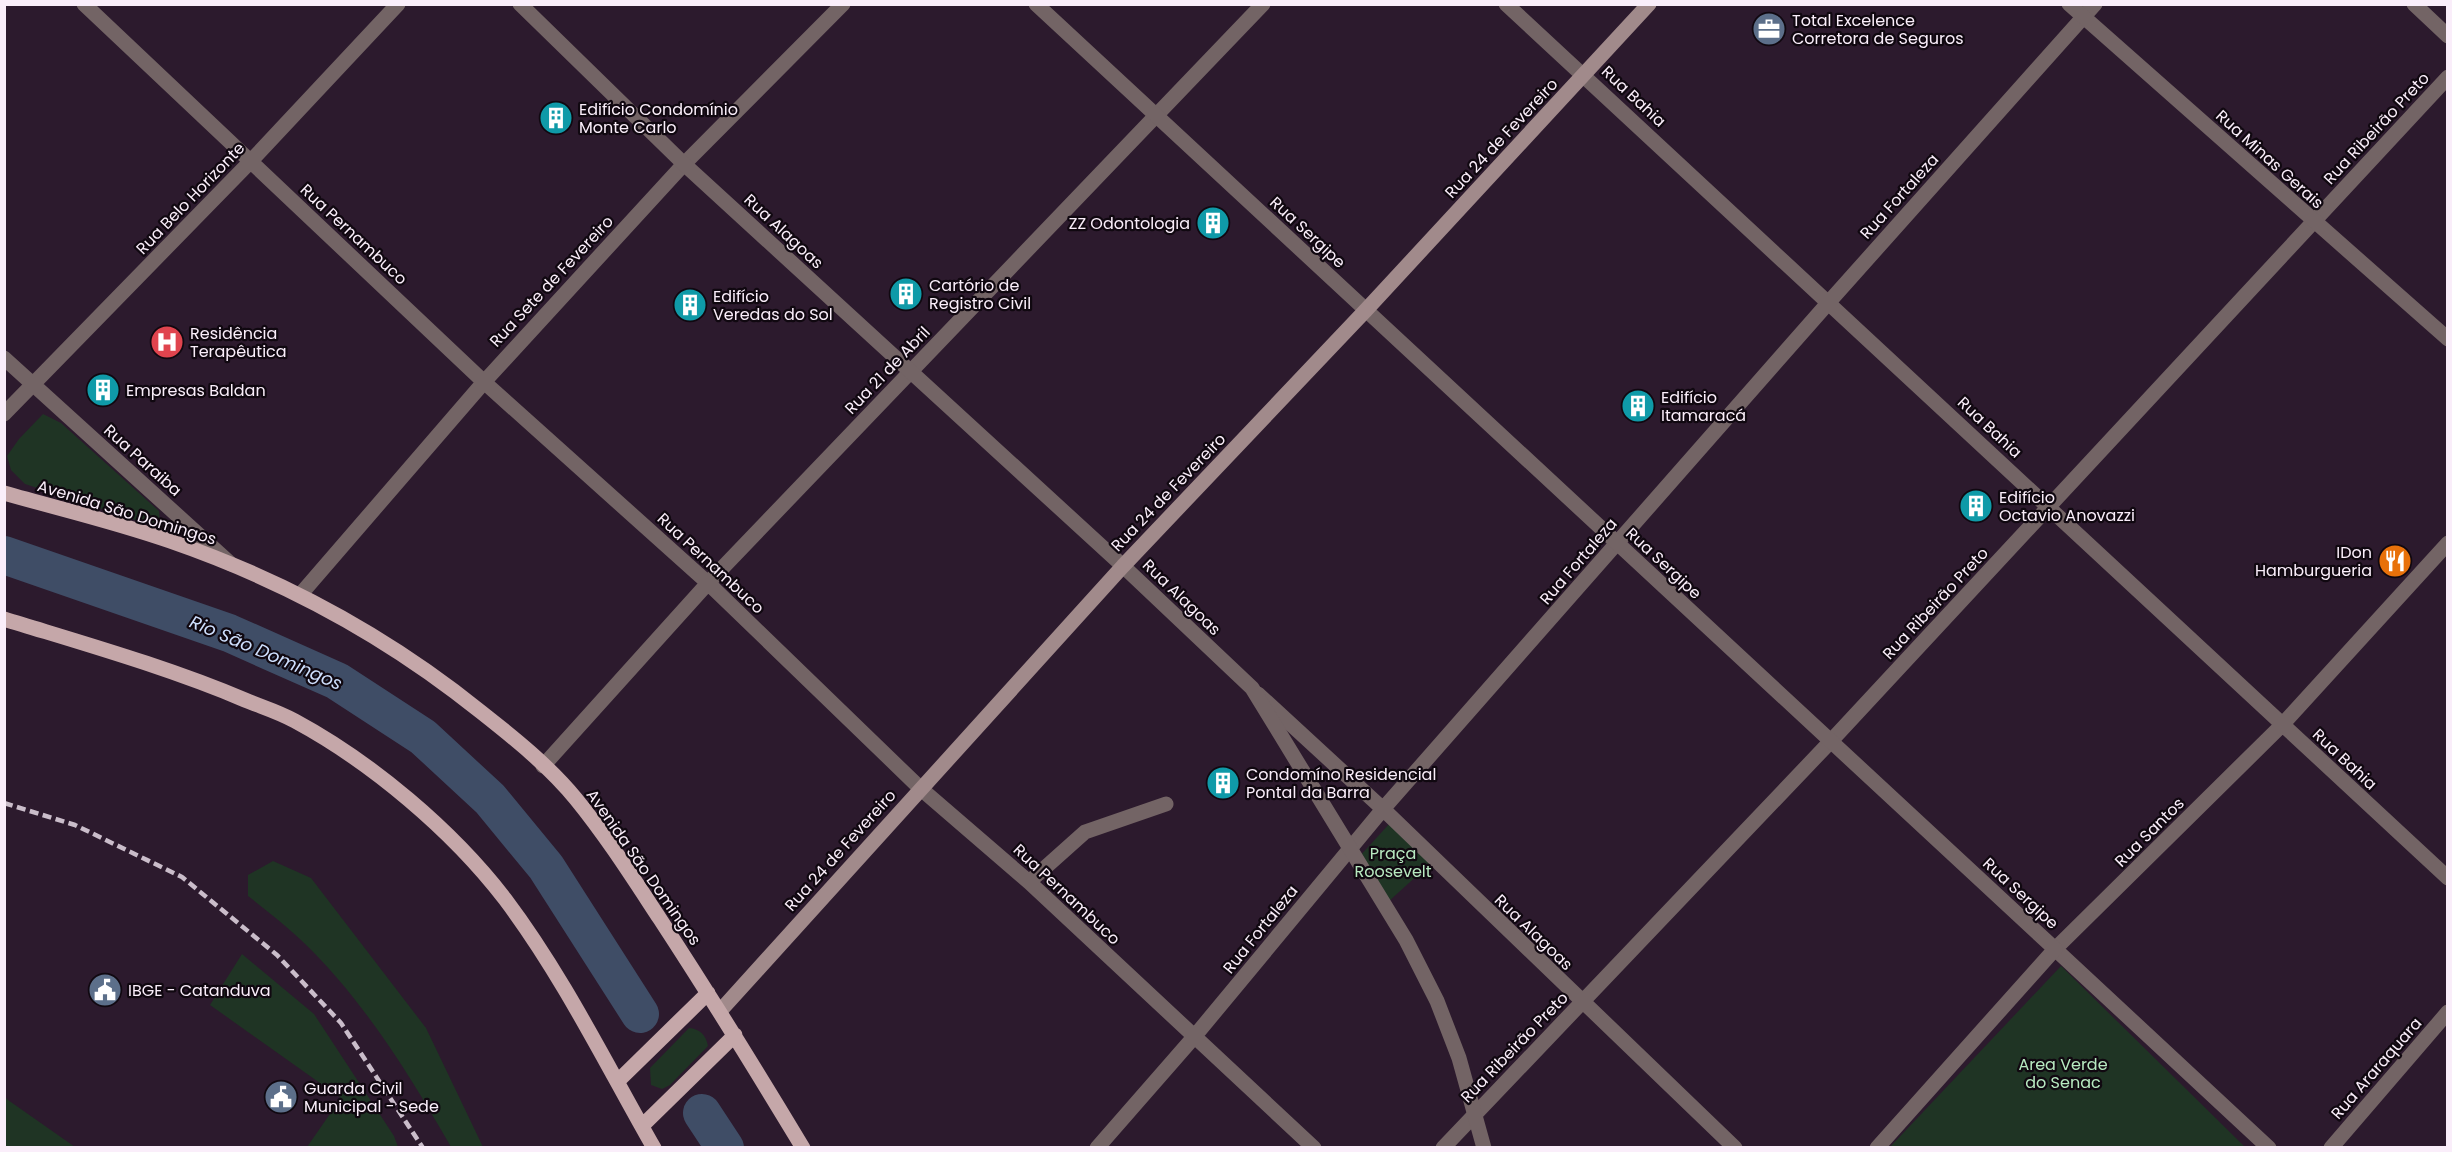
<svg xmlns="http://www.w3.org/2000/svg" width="2452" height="1152" viewBox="0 0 2452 1152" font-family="Poppins,sans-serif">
<rect width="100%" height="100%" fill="#2c1a2d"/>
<path fill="#1f3424" d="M43 414 61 423 159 511 160 522 148 524 25 484 11 470 7 456 19 439Z
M1390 823 1431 863 1388 902 1359 857Z
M273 861 311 878 426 1028 483 1147H451C409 1074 363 999 301 940 284 924 266 910 248 896V875Z
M242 954 314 1014 394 1136 398 1147H307L341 1098 210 1005Z
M2061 966 2245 1147H1890Z
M689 1028C700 1029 706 1035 708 1046L670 1085 662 1089 651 1085 650 1068Z
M5 1097 8 1100 75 1147H5Z"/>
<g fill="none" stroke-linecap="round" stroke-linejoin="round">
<path stroke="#3f4d66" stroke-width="38" d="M4 555 229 633 337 681 423 737 490 799 546 867 640 1014
M702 1113 725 1148"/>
<path stroke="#736465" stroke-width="15" d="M84 4 484 382 708 583 920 788 1029 882 1314 1148
M1506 4 2448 878
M2414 4 2448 36
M4 358 231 564
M4 414 250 162 398 4
M300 595 484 382 684 164 843 4
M1258 694 1383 809 1735 1148
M543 766 708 583 1263 4
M1029 882 1085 832 1166 804
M1097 1148 1194 1037 1383 809 1829 302 2095 4
M1443 1148 1831 741 2448 77
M2269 1148 2055 949 2282 725 2448 543
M2331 1148 2448 1012"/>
<path stroke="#736465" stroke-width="15" d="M520 4 684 164 1123 566 1252 688 1406 940 1437 1001 1459 1058 1484 1148
M1036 4 2055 949 1877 1148
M2069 4 2448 339"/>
<path stroke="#a18a8b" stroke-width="15" d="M721 1010 1123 566 1366 310 1649 4"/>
<path stroke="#c5a7a9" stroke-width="15" d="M4 493C60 509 116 522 170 541 283 580 388 637 481 712 514 738 549 766 576 799 607 837 633 878 660 919 709 994 756 1070 803 1148
M4 619C85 644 167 667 245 700 262 707 279 712 295 721 371 762 452 830 505 899 563 976 606 1064 654 1148
M618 1081 708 993
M642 1126 735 1035"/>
<path stroke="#cabdca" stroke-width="4.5" stroke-dasharray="9 4.5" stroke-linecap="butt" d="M4 803 75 825 182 877 277 955 341 1023 423 1148"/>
</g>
<defs>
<symbol id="office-disc" viewBox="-11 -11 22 22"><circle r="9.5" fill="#5c6f8a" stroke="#100810"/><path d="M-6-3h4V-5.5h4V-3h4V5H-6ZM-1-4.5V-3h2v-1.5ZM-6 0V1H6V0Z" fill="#fff"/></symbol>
<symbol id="building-disc" viewBox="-11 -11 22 22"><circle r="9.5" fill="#0f9aa8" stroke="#100810"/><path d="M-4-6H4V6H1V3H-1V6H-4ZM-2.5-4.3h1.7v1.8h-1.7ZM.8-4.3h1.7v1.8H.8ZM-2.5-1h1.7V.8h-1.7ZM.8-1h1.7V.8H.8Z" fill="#fff"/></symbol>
<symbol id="hospital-disc" viewBox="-11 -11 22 22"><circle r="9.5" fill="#e0444e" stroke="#100810"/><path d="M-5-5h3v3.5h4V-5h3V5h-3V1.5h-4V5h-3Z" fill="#fff"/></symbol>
<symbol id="restaurant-disc" viewBox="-11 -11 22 22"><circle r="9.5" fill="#e8710a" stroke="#100810"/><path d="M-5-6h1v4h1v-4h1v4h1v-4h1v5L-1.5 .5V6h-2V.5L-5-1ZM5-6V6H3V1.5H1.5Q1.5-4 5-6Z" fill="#fff"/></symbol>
<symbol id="civic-disc" viewBox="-11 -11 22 22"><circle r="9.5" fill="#5c6f8a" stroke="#100810"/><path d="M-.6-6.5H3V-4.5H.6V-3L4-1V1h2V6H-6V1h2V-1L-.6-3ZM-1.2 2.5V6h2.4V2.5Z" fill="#fff"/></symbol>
</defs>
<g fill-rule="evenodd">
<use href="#office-disc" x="1750" y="10" width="38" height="38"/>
<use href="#building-disc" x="537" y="99" width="38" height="38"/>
<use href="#building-disc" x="1194" y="204" width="38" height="38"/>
<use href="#building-disc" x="887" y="275" width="38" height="38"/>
<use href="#building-disc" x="671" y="286" width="38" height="38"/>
<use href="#hospital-disc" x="148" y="323" width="38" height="38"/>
<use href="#building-disc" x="84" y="371" width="38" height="38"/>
<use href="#building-disc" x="1619" y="387" width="38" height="38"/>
<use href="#building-disc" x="1957" y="487" width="38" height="38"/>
<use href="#restaurant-disc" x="2376" y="542" width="38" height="38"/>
<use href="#building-disc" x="1204" y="764" width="38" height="38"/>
<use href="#civic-disc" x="86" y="971" width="38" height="38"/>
<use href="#civic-disc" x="262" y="1078" width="38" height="38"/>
</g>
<g text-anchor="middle" stroke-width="4.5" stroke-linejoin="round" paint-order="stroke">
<g font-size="16" fill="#faeefa" stroke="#100810" text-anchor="start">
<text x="1792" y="26">Total Excelence<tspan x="1792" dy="18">Corretora de Seguros</tspan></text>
<text x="579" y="115">Edifício Condomínio<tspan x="579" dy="18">Monte Carlo</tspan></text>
<text x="1190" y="229" text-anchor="end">ZZ Odontologia</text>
<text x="929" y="291">Cartório de<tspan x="929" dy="18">Registro Civil</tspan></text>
<text x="713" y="302">Edifício<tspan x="713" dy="18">Veredas do Sol</tspan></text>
<text x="190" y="339">Residência<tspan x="190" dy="18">Terapêutica</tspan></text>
<text x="126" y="396">Empresas Baldan</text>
<text x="1661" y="403">Edifício<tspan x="1661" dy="18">Itamaracá</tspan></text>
<text x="1999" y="503">Edifício<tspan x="1999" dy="18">Octavio Anovazzi</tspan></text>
<text x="2372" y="558" text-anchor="end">IDon<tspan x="2372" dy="18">Hamburgueria</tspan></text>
<text x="1246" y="780">Condomíno Residencial<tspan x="1246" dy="18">Pontal da Barra</tspan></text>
<text x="128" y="996">IBGE - Catanduva</text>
<text x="304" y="1094">Guarda Civil<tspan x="304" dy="18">Municipal - Sede</tspan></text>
</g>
<g font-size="16" fill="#faeefa" stroke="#100810">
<text transform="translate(1634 96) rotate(43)" y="6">Rua Bahia</text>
<text transform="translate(2376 128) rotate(-47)" y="6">Rua Ribeirão Preto</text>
<text transform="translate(1501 138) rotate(-47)" y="6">Rua 24 de Fevereiro</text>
<text transform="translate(2270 159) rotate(42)" y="6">Rua Minas Gerais</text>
<text transform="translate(1899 196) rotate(-48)" y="6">Rua Fortaleza</text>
<text transform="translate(190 198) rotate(-46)" y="6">Rua Belo Horizonte</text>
<text transform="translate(784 231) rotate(43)" y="6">Rua Alagoas</text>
<text transform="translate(1308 232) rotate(43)" y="6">Rua Sergipe</text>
<text transform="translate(354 234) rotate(43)" y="6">Rua Pernambuco</text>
<text transform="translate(551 281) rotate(-47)" y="6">Rua Sete de Fevereiro</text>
<text transform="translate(887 370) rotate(-46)" y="6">Rua 21 de Abril</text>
<text transform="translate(1990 427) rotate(43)" y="6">Rua Bahia</text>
<text transform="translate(143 460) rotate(42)" y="6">Rua Paraiba</text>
<text transform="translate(1168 492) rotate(-46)" y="6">Rua 24 de Fevereiro</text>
<text transform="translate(127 512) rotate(17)" y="6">Avenida São Domingos</text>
<text transform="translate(1578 561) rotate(-49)" y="6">Rua Fortaleza</text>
<text transform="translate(711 563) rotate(43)" y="6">Rua Pernambuco</text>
<text transform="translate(1664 563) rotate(43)" y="6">Rua Sergipe</text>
<text transform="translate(1182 597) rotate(44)" y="6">Rua Alagoas</text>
<text transform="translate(1935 603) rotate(-47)" y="6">Rua Ribeirão Preto</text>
<text transform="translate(2345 759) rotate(43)" y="6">Rua Bahia</text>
<text transform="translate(2149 832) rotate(-45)" y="6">Rua Santos</text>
<text transform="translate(840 850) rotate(-48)" y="6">Rua 24 de Fevereiro</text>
<text transform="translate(644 867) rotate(55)" y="6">Avenida São Domingos</text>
<text transform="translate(2021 893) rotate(43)" y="6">Rua Sergipe</text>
<text transform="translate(1067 894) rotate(43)" y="6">Rua Pernambuco</text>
<text transform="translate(1260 929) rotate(-51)" y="6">Rua Fortaleza</text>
<text transform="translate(1534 932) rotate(44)" y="6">Rua Alagoas</text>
<text transform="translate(1514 1047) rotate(-46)" y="6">Rua Ribeirão Preto</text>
<text transform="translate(2376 1068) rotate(-49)" y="6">Rua Araraquara</text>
</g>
<g font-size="16" fill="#b7e9c0" stroke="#100810">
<text x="1393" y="859">Praça<tspan x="1393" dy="18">Roosevelt</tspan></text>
<text x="2063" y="1070">Area Verde<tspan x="2063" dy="18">do Senac</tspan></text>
</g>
<g font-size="18" font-style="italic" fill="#cedffd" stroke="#100810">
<text transform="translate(266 653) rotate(23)" y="6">Rio São Domingos</text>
</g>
</g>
<rect width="2452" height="1152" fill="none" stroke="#faeefa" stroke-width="12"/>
</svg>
